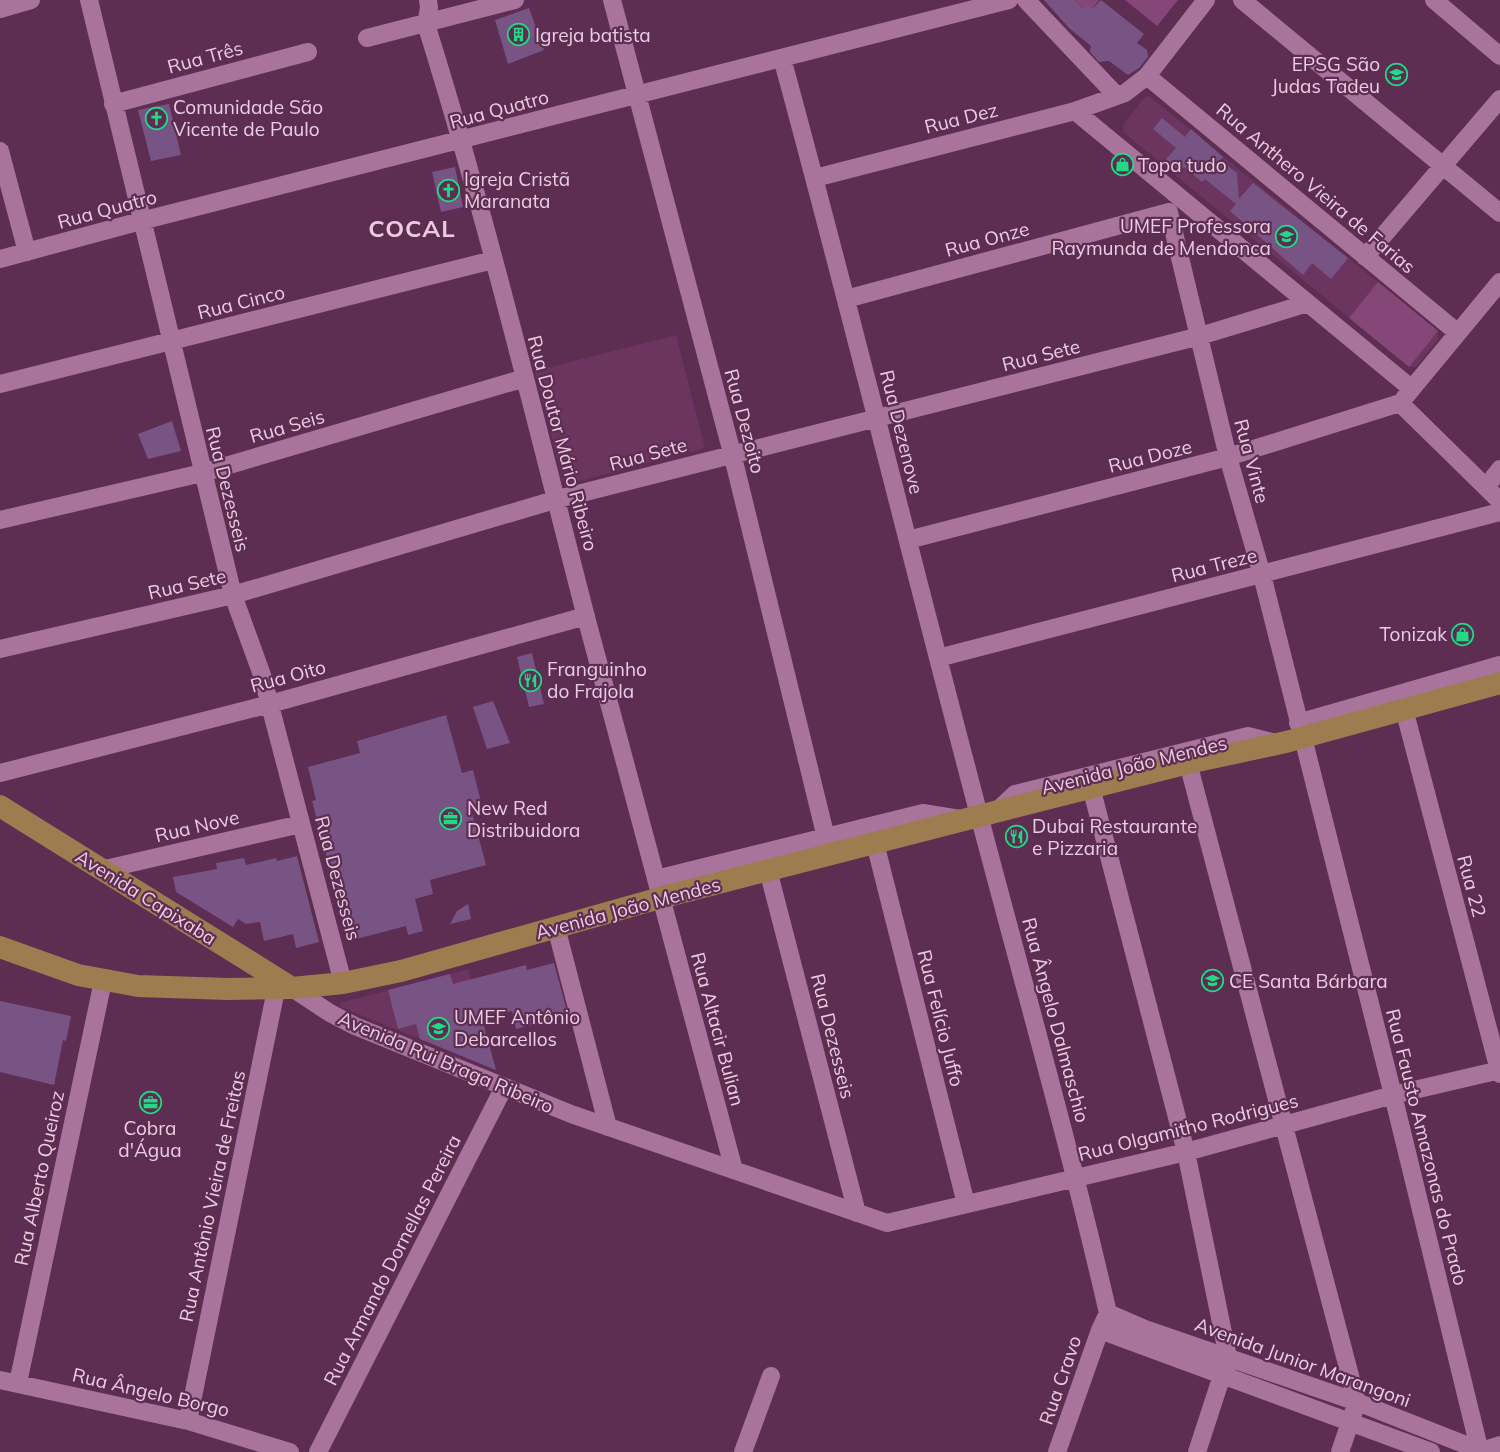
<svg xmlns="http://www.w3.org/2000/svg" width="1500" height="1452" viewBox="0 0 1500 1452" font-family="Mulish,sans-serif">
<rect width="100%" height="100%" fill="#5d2d52"/>
<path fill="#6b355f" d="M1149 96 1438 331V340L1416 367H1409L1124 133 1123 125 1145 97Z
M676 335 705 448 564 485 535 371Z
M468 969 496 1070 341 1007 340 1003Z"/>
<path fill="#854777" d="M1074 0H1099L1092 9H1084Z
M1125 0H1178L1157 26Z
M1378 282 1438 331 1409 367 1349 318Z"/>
<path fill="#785485" d="M1044 0H1074L1084 9 1087 5 1092 9 1101 0 1144 34 1137 43 1147 50 1148 57 1139 68 1128 75 1109 61 1099 62 1090 52 1091 46 1069 28Z
M529 8 544 50 508 64 495 20Z
M169 104 181 155 151 161 138 110Z
M1162 118 1185 137 1191 129 1223 157 1220 160 1237 173 1239 199 1253 183 1348 258 1331 279 1312 263 1303 275 1230 211 1236 204 1205 179 1202 182 1184 167 1180 171 1166 159 1176 148 1153 129Z
M455 167 463 207 441 212 432 172Z
M172 421 181 451 148 459 138 434Z
M532 653 544 704 529 707 517 657Z
M493 701 510 743 487 749 473 707Z
M446 715 462 773 473 770 482 806 471 809 486 865 430 880 433 894 415 899 423 931 408 935 406 926 349 941 312 801 316 800 308 767 360 753 357 741Z
M297 856 319 942 296 948 293 934 264 941 260 922 246 924 238 919 233 927 176 892 173 877 217 869 216 863 244 858 246 865 276 858 277 861Z
M468 904 471 919 450 924 457 911Z
M554 963 568 1015 516 1029 512 1011 482 1019 496 1070 420 1039 416 1024 398 1029 388 990 450 974 453 984 526 965 527 970Z
M0 1001 71 1016 66 1041 63 1040 54 1085 0 1072Z"/>
<g fill="none" stroke-linecap="round" stroke-linejoin="round">
<path stroke="#a9749b" stroke-width="18" d="M89 0 233 595 262 675 343 983
M428 0 429 8 426 24C487 219 535 419 586 617 634 802 684 986 734 1170
M612 0 732 453 830 854
M1026 0 1117 96
M1242 0 1500 213
M1434 0 1500 56
M0 9 31 0
M367 38 515 0
M782 58C849 304 909 550 974 796 1019 968 1068 1139 1108 1313L1100 1330 1057 1452
M1147 76 1458 333
M113 104 308 52
M1075 111 1412 389
M0 151 27 252
M815 178 1075 111 1125 93 1147 76 1206 0
M1169 212 1228 457 1262 575 1393 1095 1480 1452
M1365 257 1500 99
M0 259 141 221 1009 0
M846 299 1169 212
M0 384 493 260
M1405 397 1500 282
M1400 403 1500 501
M1486 487 1500 469
M0 520 202 473 525 378
M908 540 1228 457 1400 403
M0 649 233 595 558 499 1200 336 1308 303
M938 658 1500 512
M1404 709 1500 1074
M1298 723 1500 665
M1188 763 1357 1402 1340 1452
M0 773 270 704 586 616
M1091 787 1186 1152 1228 1357 1197 1452
M997 811 1015 794 1248 736 1276 743
M875 843 966 1204
M101 870 301 824
M768 870 857 1213
M656 879 923 813 960 819
M556 927 608 1127
M292 988 330 1013 355 1026 571 1114 887 1223 1186 1152 1393 1095 1500 1070
M1108 1313 1145 1329 1357 1402 1484 1452
M1100 1330 1431 1452
M0 1380 188 1421 290 1452
M18 1383 103 981
M188 1421 278 980
M1481 1451 1500 1445
M318 1452 504 1087
M743 1452 771 1376"/>
<path stroke="#9d7c4f" stroke-width="22" d="M0 806 292 988
M0 947 78 975 138 986 228 989 292 988 343 983 401 971 660 898 979 816 1188 763 1286 742 1500 683"/>
</g>
<defs>
<symbol id="building-ring" viewBox="-11 -11 22 22"><circle r="9.5" fill="#5d2d52" stroke="#24d886" stroke-width="1.5"/><path d="M-4-6H4V6H1V3H-1V6H-4ZM-2.5-4.3h1.7v1.8h-1.7ZM.8-4.3h1.7v1.8H.8ZM-2.5-1h1.7V.8h-1.7ZM.8-1h1.7V.8H.8Z" fill="#24d886"/></symbol>
<symbol id="school-ring" viewBox="-11 -11 22 22"><circle r="9.5" fill="#5d2d52" stroke="#24d886" stroke-width="1.5"/><path d="M0-5L7-2L0 1L-7-2ZM-4 1L0 2.5L4 1V4Q0 6-4 4Z" fill="#24d886"/></symbol>
<symbol id="church-ring" viewBox="-11 -11 22 22"><circle r="9.5" fill="#5d2d52" stroke="#24d886" stroke-width="1.5"/><path d="M-1.2-6h2.4v3.5h3.3v2.4h-3.3V6h-2.4V-.1h-3.3v-2.4h3.3Z" fill="#24d886"/></symbol>
<symbol id="shop-ring" viewBox="-11 -11 22 22"><circle r="9.5" fill="#5d2d52" stroke="#24d886" stroke-width="1.5"/><path d="M-5-2.5h2.3a2.7 3.5 0 0 1 5.4 0H5L5.5 6h-11ZM-1.5-2.5h3a1.5 2.3 0 0 0-3 0Z" fill="#24d886"/></symbol>
<symbol id="restaurant-ring" viewBox="-11 -11 22 22"><circle r="9.5" fill="#5d2d52" stroke="#24d886" stroke-width="1.5"/><path d="M-5-6h1v4h1v-4h1v4h1v-4h1v5L-1.5 .5V6h-2V.5L-5-1ZM5-6V6H3V1.5H1.5Q1.5-4 5-6Z" fill="#24d886"/></symbol>
<symbol id="office-ring" viewBox="-11 -11 22 22"><circle r="9.5" fill="#5d2d52" stroke="#24d886" stroke-width="1.5"/><path d="M-6-3h4V-5.5h4V-3h4V5H-6ZM-1-4.5V-3h2v-1.5ZM-6 0V1H6V0Z" fill="#24d886"/></symbol>
</defs>
<g fill-rule="evenodd">
<use href="#building-ring" x="506" y="22" width="25" height="25"/>
<use href="#school-ring" x="1384" y="62" width="25" height="25"/>
<use href="#church-ring" x="144" y="106" width="25" height="25"/>
<use href="#shop-ring" x="1110" y="152" width="25" height="25"/>
<use href="#church-ring" x="436" y="178" width="25" height="25"/>
<use href="#school-ring" x="1274" y="224" width="25" height="25"/>
<use href="#shop-ring" x="1450" y="622" width="25" height="25"/>
<use href="#restaurant-ring" x="518" y="668" width="25" height="25"/>
<use href="#office-ring" x="438" y="806" width="25" height="25"/>
<use href="#restaurant-ring" x="1004" y="824" width="25" height="25"/>
<use href="#school-ring" x="1200" y="968" width="25" height="25"/>
<use href="#school-ring" x="426" y="1016" width="25" height="25"/>
<use href="#office-ring" x="138" y="1090" width="25" height="25"/>
</g>
<g text-anchor="middle" stroke-width="4.5" stroke-linejoin="round" paint-order="stroke">
<g font-size="19" fill="#ebcde2" stroke="#5d2d52" text-anchor="start">
<text x="535" y="42">Igreja batista</text>
<text x="1380" y="71" text-anchor="end">EPSG São<tspan x="1380" dy="22">Judas Tadeu</tspan></text>
<text x="173" y="114">Comunidade São<tspan x="173" dy="22">Vicente de Paulo</tspan></text>
<text x="1138" y="172">Topa tudo</text>
<text x="464" y="186">Igreja Cristã<tspan x="464" dy="22">Maranata</tspan></text>
<text x="1271" y="233" text-anchor="end">UMEF Professora<tspan x="1271" dy="22">Raymunda de Mendonca</tspan></text>
<text x="1447" y="641" text-anchor="end">Tonizak</text>
<text x="547" y="676">Franguinho<tspan x="547" dy="22">do Frajola</tspan></text>
<text x="467" y="815">New Red<tspan x="467" dy="22">Distribuidora</tspan></text>
<text x="1032" y="833">Dubai Restaurante<tspan x="1032" dy="22">e Pizzaria</tspan></text>
<text x="1229" y="988">CE Santa Bárbara</text>
<text x="454" y="1024">UMEF Antônio<tspan x="454" dy="22">Debarcellos</tspan></text>
<text x="150" y="1135" text-anchor="middle">Cobra<tspan x="150" dy="22">d'Água</tspan></text>
</g>
<g font-size="19" fill="#ebcde2" stroke="#5d2d52">
<text transform="translate(205 57) rotate(-15)" y="7">Rua Três</text>
<text transform="translate(499 109) rotate(-15)" y="7">Rua Quatro</text>
<text transform="translate(961 118) rotate(-14)" y="7">Rua Dez</text>
<text transform="translate(1316 188) rotate(40)" y="7">Rua Anthero Vieira de Farias</text>
<text transform="translate(107 209) rotate(-15)" y="7">Rua Quatro</text>
<text transform="translate(987 239) rotate(-15)" y="7">Rua Onze</text>
<text transform="translate(241 302) rotate(-14)" y="7">Rua Cinco</text>
<text transform="translate(1041 355) rotate(-14)" y="7">Rua Sete</text>
<text transform="translate(745 421) rotate(75)" y="7">Rua Dezoito</text>
<text transform="translate(287 426) rotate(-16)" y="7">Rua Seis</text>
<text transform="translate(902 432) rotate(76)" y="7">Rua Dezenove</text>
<text transform="translate(563 443) rotate(75)" y="7">Rua Doutor Mário Ribeiro</text>
<text transform="translate(648 454) rotate(-15)" y="7">Rua Sete</text>
<text transform="translate(1150 456) rotate(-14)" y="7">Rua Doze</text>
<text transform="translate(1252 461) rotate(75)" y="7">Rua Vinte</text>
<text transform="translate(228 489) rotate(76)" y="7">Rua Dezesseis</text>
<text transform="translate(1214 565) rotate(-14)" y="7">Rua Treze</text>
<text transform="translate(187 584) rotate(-13)" y="7">Rua Sete</text>
<text transform="translate(288 676) rotate(-15)" y="7">Rua Oito</text>
<text transform="translate(1134 765) rotate(-14)" y="7">Avenida João Mendes</text>
<text transform="translate(197 826) rotate(-13)" y="7">Rua Nove</text>
<text transform="translate(338 878) rotate(75)" y="7">Rua Dezesseis</text>
<text transform="translate(1472 886) rotate(75)" y="7">Rua 22</text>
<text transform="translate(146 897) rotate(32)" y="7">Avenida Capixaba</text>
<text transform="translate(628 908) rotate(-15)" y="7">Avenida João Mendes</text>
<text transform="translate(941 1018) rotate(76)" y="7">Rua Felício Juffo</text>
<text transform="translate(1056 1020) rotate(75)" y="7">Rua Ângelo Dalmaschio</text>
<text transform="translate(718 1029) rotate(75)" y="7">Rua Altacir Bulian</text>
<text transform="translate(833 1036) rotate(76)" y="7">Rua Dezesseis</text>
<text transform="translate(446 1062) rotate(23)" y="7">Avenida Rui Braga Ribeiro</text>
<text transform="translate(1188 1127) rotate(-14)" y="7">Rua Olgamitho Rodrigues</text>
<text transform="translate(1427 1147) rotate(76)" y="7">Rua Fausto Amazonas do Prado</text>
<text transform="translate(39 1178) rotate(-78)" y="7">Rua Alberto Queiroz</text>
<text transform="translate(212 1196) rotate(-78)" y="7">Rua Antônio Vieira de Freitas</text>
<text transform="translate(392 1260) rotate(-63)" y="7">Rua Armando Dornellas Pereira</text>
<text transform="translate(1303 1362) rotate(20)" y="7">Avenida Junior Marangoni</text>
<text transform="translate(1060 1380) rotate(-71)" y="7">Rua Cravo</text>
<text transform="translate(151 1392) rotate(13)" y="7">Rua Ângelo Borgo</text>
</g>
<g font-size="24" font-weight="bold" letter-spacing="1" fill="#ebcde2" stroke="#5d2d52">
<text x="412" y="237">COCAL</text>
</g>
</g>
</svg>
